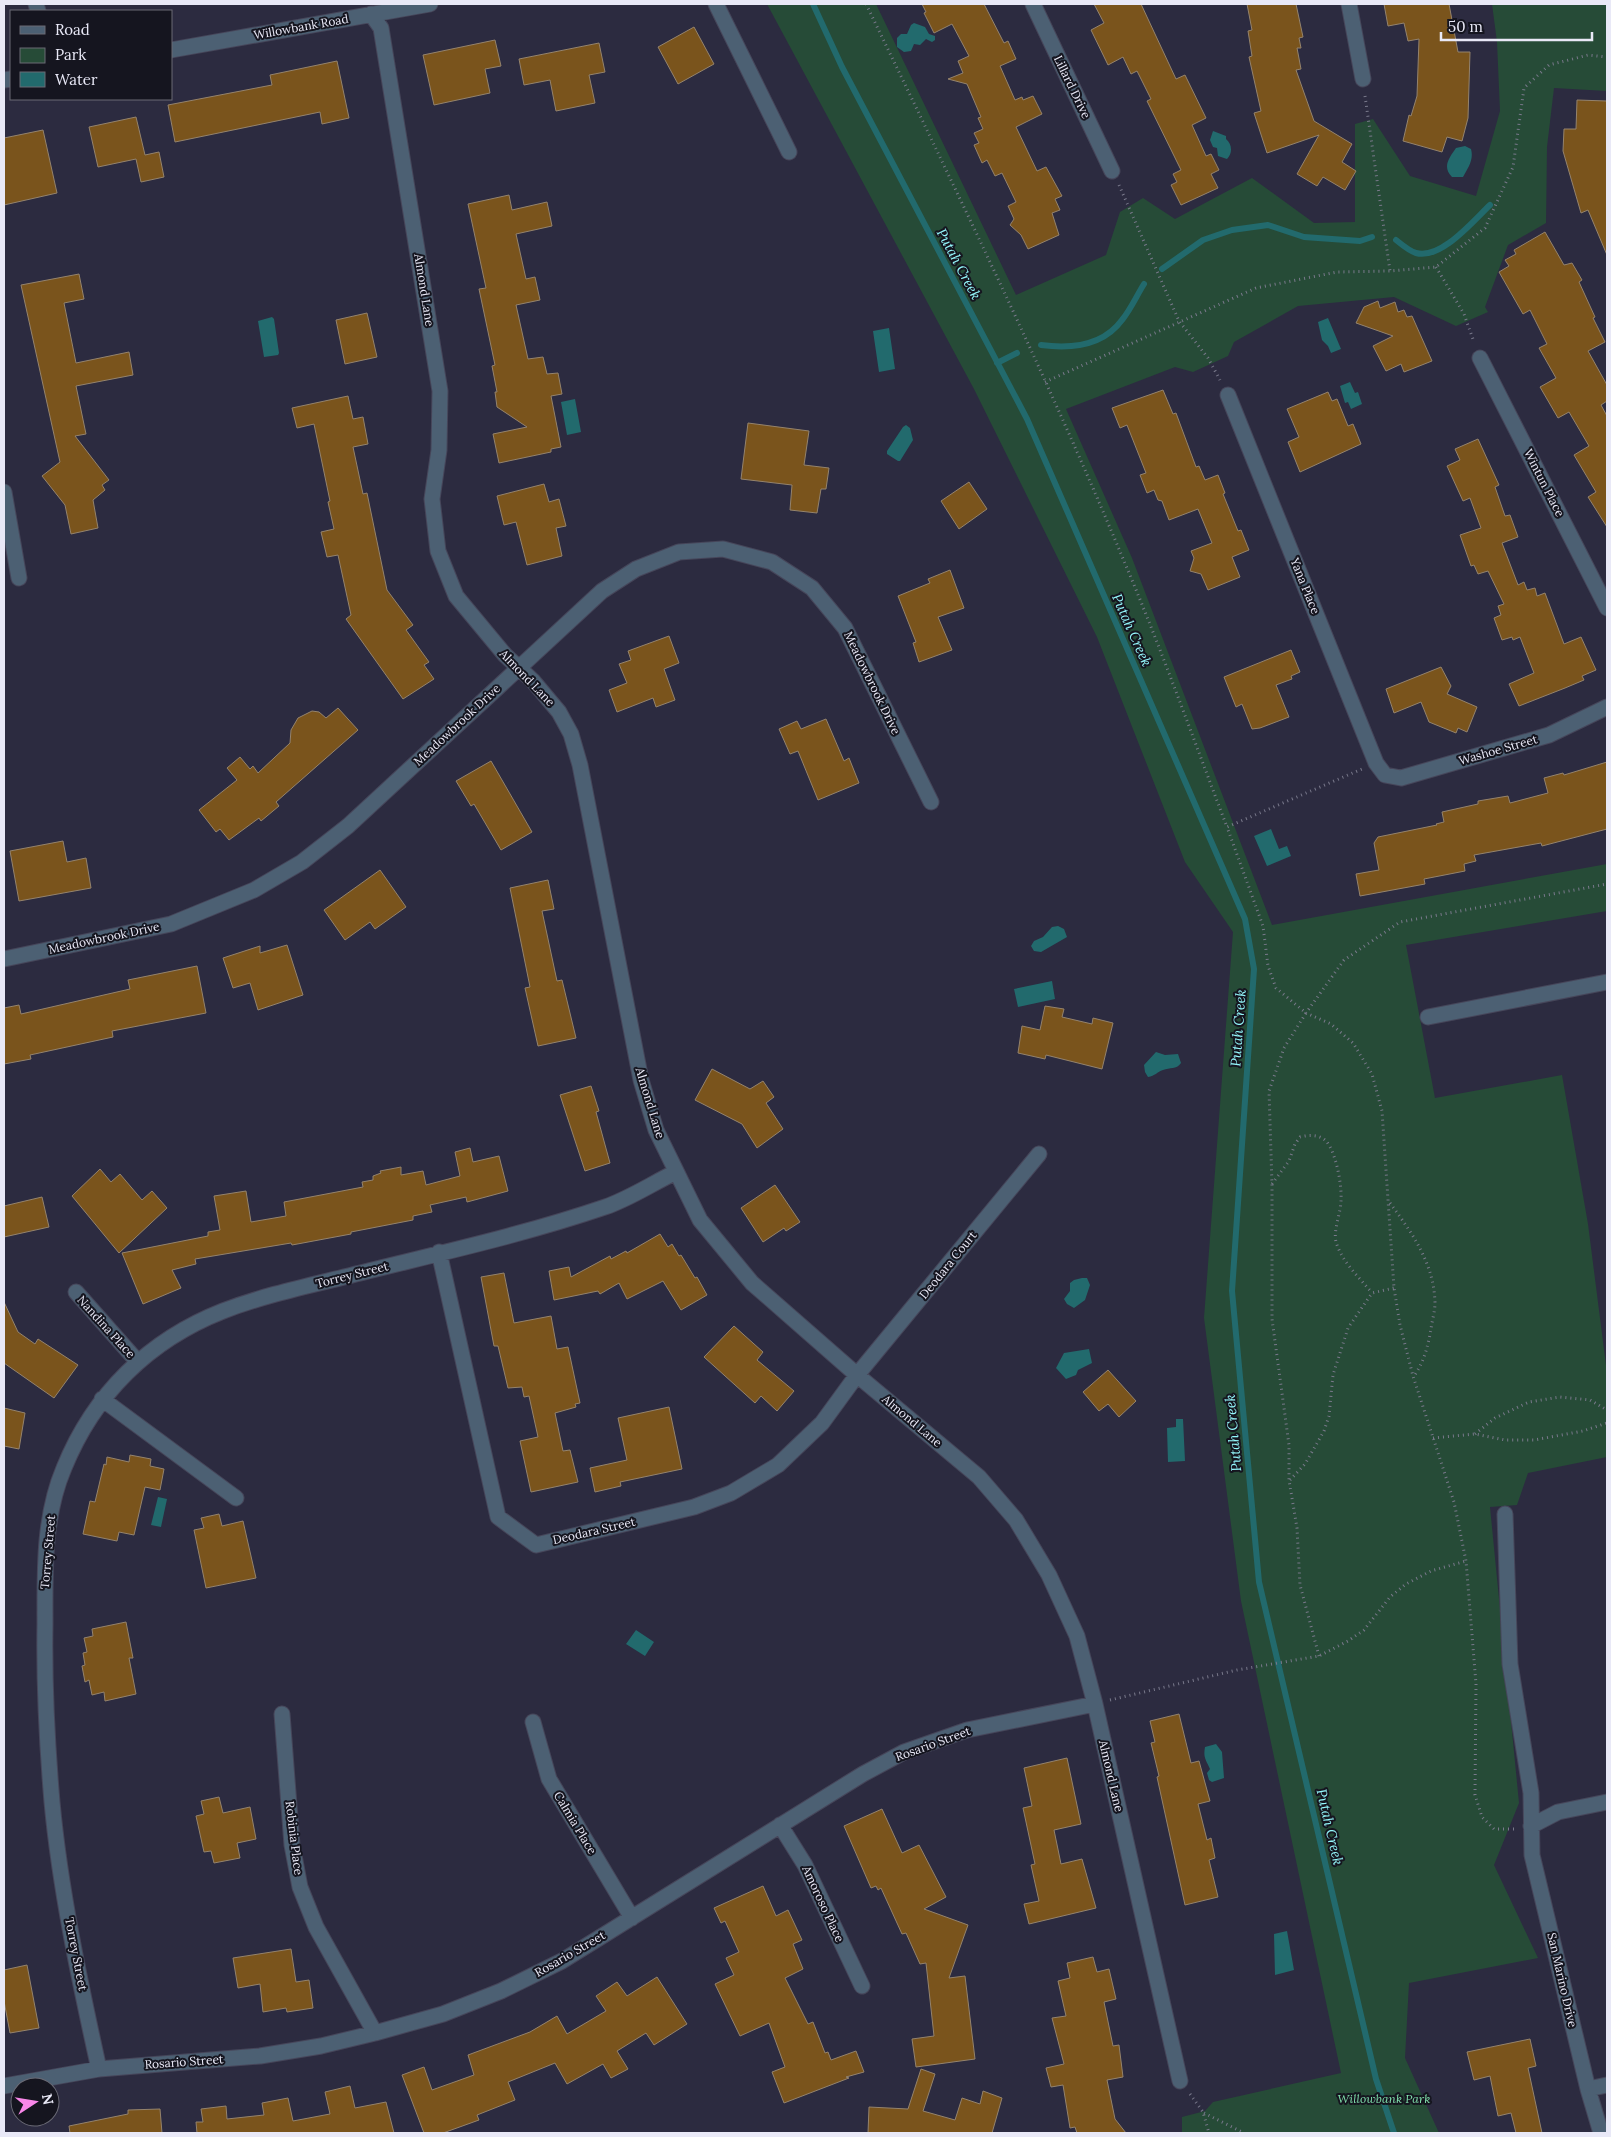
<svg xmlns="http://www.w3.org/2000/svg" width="1611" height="2137" viewBox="0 0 1611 2137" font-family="Lora,serif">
<rect width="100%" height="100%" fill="#2c2b40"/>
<path fill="#264b37" d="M767 4H876L1016 295 1106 255 1120 212 1143 198 1175 219 1252 178 1314 223 1355 222V124L1373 119 1410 176 1476 196 1500 111 1497 42 1492 4H1607V91L1554 88 1547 147 1546 223 1508 245 1485 307 1488 312 1456 326 1394 297 1298 306 1234 342 1228 356 1193 372 1175 367 1066 409 1132 558 1272 925 1607 864V911L1406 945 1435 1098 1562 1075 1588 1224 1607 1373V1457L1528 1473 1517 1505 1490 1507 1519 1803 1494 1865 1538 1958 1409 1983 1405 2058 1439 2133H1182V2117L1205 2111 1213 2102 1341 2073 1241 1601 1204 1318 1233 932 1185 862 1097 637 974 389Z"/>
<path fill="#226a6d" d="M914 23 925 27 929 34 935 36V40L932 42 926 39 920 45 914 44 911 51 904 52 897 47V38L901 34H907L911 25Z
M1213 131 1226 136V139C1232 144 1233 153 1227 159L1218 156 1217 148 1213 147 1210 140Z
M1465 146 1471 149C1474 160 1468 168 1463 177H1452C1442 167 1449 158 1456 148Z
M272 317 274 319 279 353 278 355 264 357 258 321Z
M1328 318 1341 349 1331 353 1328 346 1322 340 1318 322Z
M889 328 895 369 879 372 873 331Z
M1350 382 1355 393 1358 392 1362 404 1351 409 1348 402 1345 403 1340 386Z
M575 399 581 432 567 435 561 402Z
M906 425 910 428 913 440 900 461H898L887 454V451L903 427Z
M1271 829 1279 849 1287 846 1291 856 1267 866 1254 836Z
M1058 926 1064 929 1067 937 1041 952 1034 951 1031 946 1034 941 1043 937 1052 927Z
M1052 981 1055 999 1018 1007 1014 989Z
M1156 1052 1165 1055 1178 1054 1181 1063C1176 1070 1170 1067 1163 1070 1157 1072 1155 1076 1148 1077L1145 1072 1144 1065Z
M1082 1278H1087L1090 1285 1085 1300 1074 1308 1067 1304 1064 1299 1070 1291V1283L1074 1280Z
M1089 1349 1092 1363 1078 1370 1076 1375 1066 1379 1056 1368 1064 1353Z
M1176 1419H1183L1185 1461 1168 1462 1167 1428 1176 1427Z
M158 1497 167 1499 161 1527 151 1525Z
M636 1630 654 1642 645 1656 626 1644Z
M1216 1744 1222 1752 1224 1778 1212 1782 1209 1780 1207 1773 1210 1769C1206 1760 1203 1758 1205 1747Z
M1287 1931 1294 1970 1275 1975 1274 1934Z"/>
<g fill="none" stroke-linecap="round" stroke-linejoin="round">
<path stroke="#226a6d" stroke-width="6" d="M813 4 842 67 1027 419 1245 919 1254 969 1232 1291 1259 1582 1376 2079 1394 2133
M1396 240C1401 244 1409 251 1416 253 1441 260 1473 221 1490 205
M1162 269 1203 240 1232 230 1268 225 1304 237 1360 241 1372 237
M1041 345C1071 349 1103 346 1122 320 1131 309 1137 295 1144 284
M997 363 1017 353"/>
</g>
<path fill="#7a541c" stroke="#94836d" d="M922 4H984L1004 43 1008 41 1016 59 1000 66 1015 100 1022 97 1023 100 1033 96 1042 114 1016 127 1037 171 1046 167 1062 196 1055 199 1060 210 1052 213 1059 235 1028 249 1021 235 1010 225 1014 219 1008 206 1016 202 1002 173 995 176 987 160 982 163 974 145 979 143 974 133 983 129 978 118 981 117 967 84 948 79 963 73 958 61 969 56 952 24 934 33 924 13 926 12Z
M1094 4H1141L1176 79 1185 75 1206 118 1192 125 1206 156 1211 154 1219 170 1211 174 1218 188 1181 205 1171 185 1177 182 1173 174 1181 170 1147 101 1151 99 1137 71 1131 74 1123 57 1108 65 1091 30 1104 23Z
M1247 4H1296L1303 37 1299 38 1301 48H1297L1301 69 1296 70 1314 121 1352 144 1342 162 1356 171 1345 190 1323 177 1317 186 1297 174 1319 135 1267 153 1254 113 1261 111 1249 57 1252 56 1248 31 1252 30Z
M1384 4H1449L1458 52H1470L1468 118 1462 141 1447 137 1442 152 1403 141 1409 115 1411 116 1417 96 1419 39 1408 41 1404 23 1388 26Z
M694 27 714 64 678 84 658 47Z
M495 40 501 66 485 69 490 93 434 105 423 55Z
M599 43 605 72 589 75 595 103 556 111 550 80 524 85 519 59Z
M337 61 349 118 322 124 320 112 175 142 168 105 272 85 270 75Z
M1577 100 1607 101V255L1588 210 1581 213 1563 151 1564 129H1576Z
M136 117 145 155 159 152 164 177 141 182 136 159 98 167 89 127Z
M43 130 57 193 4 205V138Z
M509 195 512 210 547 202 552 226 516 234 526 279 535 277 540 300 516 305 528 359 543 357 547 374 558 373 562 394 551 396 561 447 551 449V452L499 463 493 434 527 427 497 407 495 392H497L492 366 495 365 479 289 486 288 468 204Z
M1545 232 1564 265 1572 263 1582 280 1579 282 1595 317 1593 318 1605 342 1588 351 1607 385V401L1601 405 1607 416V527L1588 497 1596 492 1574 455 1589 446 1569 412 1558 418 1540 387 1556 378 1539 348 1547 344 1530 310 1523 314 1499 272 1509 266 1505 260 1516 254 1514 250Z
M79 274 84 299 64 303 76 363 129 352 133 375 76 386 86 434 75 436 109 480 102 485 105 490 93 500 98 528 71 534 65 505 42 476 60 462 21 285Z
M1378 301 1380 308 1395 302 1398 312 1404 310 1407 317 1412 316 1432 361 1404 372 1401 364 1386 371 1373 346 1393 336 1356 323 1364 307Z
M367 313 377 357 345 364 336 320Z
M1163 390 1173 414 1176 413 1196 467 1199 466 1205 480 1218 475 1225 493 1223 494 1238 531 1241 530 1249 550 1232 557 1240 577 1208 590 1201 574 1190 571 1194 558 1191 551 1212 543 1198 509 1169 520 1162 501 1158 500 1154 490 1147 493 1140 475 1146 473 1127 425 1120 428 1112 408Z
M1328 392 1332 401 1337 399 1348 426 1353 424 1361 444 1300 472 1288 442 1299 437 1287 409Z
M348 396 353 419 363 417 368 444 353 447 363 494 367 493 387 590 413 625 406 630 429 662 424 665 434 679 403 699 346 619 351 615 338 555 327 557 321 532 334 529 328 502 330 501 314 424 297 428 292 408Z
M748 423 809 431 804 465 829 468 826 489H821L817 513 790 510 792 485 741 479Z
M1478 439 1499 485 1495 487 1505 516 1510 515 1518 537 1502 543 1518 585 1524 582 1527 590 1535 588 1537 596 1545 593 1564 644 1581 637 1596 670 1582 676 1584 680 1565 688 1519 706 1509 684 1534 673 1520 637 1513 640 1512 637 1502 640 1494 618 1501 615 1498 606 1504 604 1488 571 1478 574 1474 565 1471 566 1460 535 1481 528 1470 498 1463 501 1447 466 1460 460 1455 449Z
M969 482 987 509 959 529 941 501Z
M544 484 549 502 559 499 566 526 556 528 562 556 527 565 516 522 504 525 497 496Z
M950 570 964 608 938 617 952 650 919 662 913 643 916 642 898 596 930 583 928 579Z
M669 636 679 663 664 669 675 700 656 707 653 698 617 712 609 690 627 683 619 664 631 660 628 651Z
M1291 650 1300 672 1291 676 1292 679 1276 685 1289 717 1260 728 1252 729 1242 704 1236 707 1224 677Z
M1441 667 1451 686 1447 694 1477 707 1467 732 1458 728 1456 733 1429 722 1421 702 1394 713 1386 689Z
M338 708 358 730 276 802 279 806 261 821 259 818 229 840 220 829 216 832 199 810 237 780 227 768 240 757 250 769 253 766 258 773 290 743 291 730 298 718 312 711 319 712 326 718Z
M826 719 844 761 849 758 859 783 818 800 798 751 790 754 779 729 797 721 801 729Z
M491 761 532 832 501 850 474 804 471 806 456 781Z
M1607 762V829L1542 846 1541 843 1474 855 1476 861 1464 864 1465 871 1424 879 1425 884 1360 896 1356 874 1379 870 1374 843 1378 837 1437 825 1436 824 1444 822 1442 812 1478 804V801L1508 796 1510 803 1548 793 1544 778 1563 773 1564 775Z
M63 841 67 862 86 858 91 888 19 901 10 851Z
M380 870 406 907 375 929 370 922 345 940 324 910Z
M548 880 554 909 542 911 557 981 562 980 576 1038 538 1046 525 988 530 987 510 888Z
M287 945 303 995 258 1010 250 983 233 988 223 958 260 946V953Z
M197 966 206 1013 112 1031 113 1037 30 1055 31 1059 4 1064V1008L19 1005 21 1014 130 989 128 980Z
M1045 1006 1064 1009 1062 1017 1092 1024 1093 1018 1113 1023 1102 1069 1046 1055 1045 1059 1018 1053 1022 1026 1040 1030Z
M712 1069 750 1089 763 1081 774 1097 766 1103 783 1129 757 1148 742 1124 695 1100Z
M591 1086 599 1111 596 1112 610 1163 585 1171 560 1095Z
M470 1148 473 1162 499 1156 508 1191 467 1202 466 1197 430 1205 432 1212 413 1216V1220L351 1232V1234L292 1245 291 1243 195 1259 196 1264 172 1270 181 1288 143 1304 122 1253 208 1236V1232L220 1230 214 1196 246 1191 251 1222 286 1216 284 1202 363 1187 362 1182 373 1180V1176L381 1173 380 1171 401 1167V1175L423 1171 426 1185 460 1176 455 1152Z
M100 1169 111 1182 120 1174 142 1200 152 1191 167 1208 119 1253 72 1196Z
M775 1185 800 1222 786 1231 784 1228 763 1242 741 1208Z
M42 1197 49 1227 4 1237V1206Z
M660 1234 668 1247 672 1244 679 1256 681 1255 695 1278 697 1277 707 1295 681 1310 663 1281 627 1299 619 1283 600 1294 598 1291 554 1300 549 1271 569 1267 571 1277 610 1256 611 1259 626 1251 627 1253Z
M504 1273 514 1323 551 1316 557 1349 568 1347 580 1403 575 1404 576 1407 555 1413 563 1451 570 1450 578 1482 531 1492 520 1441 538 1437 529 1396 524 1397 522 1387 508 1388 498 1346H494L481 1277Z
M4 1302 18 1332 35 1344 38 1339 78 1365 54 1398 4 1363Z
M734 1326 763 1352 757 1360 794 1391 777 1411 761 1396 755 1403 704 1357Z
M1108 1370 1136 1401 1119 1417 1108 1404 1099 1411 1083 1392Z
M669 1407 682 1469 620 1482 621 1486 595 1492 590 1468 627 1460 618 1418Z
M4 1408 25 1413 19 1449 4 1446Z
M130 1455 151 1459 150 1466 164 1469 160 1490 145 1487 134 1535 119 1532 117 1541 83 1534 90 1501 95 1502 104 1464 106 1465 107 1457 129 1462Z
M219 1514 222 1526 243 1521 256 1578 206 1588 194 1530 204 1528 201 1518Z
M126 1622 133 1658H129L136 1694 105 1701 104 1692 92 1695 89 1680 85 1682 82 1666 85 1665 83 1653 87 1652 84 1638 93 1636 92 1629Z
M1179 1714 1191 1763 1199 1761 1210 1801 1198 1804 1207 1840 1211 1838 1215 1858 1209 1860 1218 1897 1185 1905 1157 1777 1159 1776 1151 1743 1155 1742 1150 1721Z
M1067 1758 1081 1824 1054 1830 1061 1864 1082 1859 1096 1908 1029 1924 1024 1904 1039 1901 1031 1865 1035 1864 1023 1808 1032 1806 1024 1768Z
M219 1797 223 1813 250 1807 256 1839 237 1843 240 1858 214 1863 211 1851 204 1852 196 1816 204 1814 201 1801Z
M882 1809 902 1853 919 1845 946 1897 924 1909 968 1925 949 1978 965 1976 975 2059 916 2067 912 2039 934 2036 926 1963 920 1964 906 1933 902 1934 881 1888 878 1890 876 1886 871 1888 844 1826Z
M763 1886 776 1916 788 1910 802 1940 793 1944 803 1969 785 1978 808 2024 813 2022 825 2053 828 2052 831 2060 856 2051 864 2072 846 2077 849 2078 784 2103 772 2072 785 2067 769 2023 740 2036 715 1984 734 1975 726 1958 739 1952 725 1921 721 1923 714 1908Z
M291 1949 296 1982 309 1980 313 2008 287 2012 286 2008 263 2012 260 1984 238 1988 233 1958Z
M1093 1957 1097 1972 1109 1969 1116 1999 1104 2002 1113 2046 1119 2045 1123 2077 1107 2080 1115 2119 1126 2133H1077L1075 2127 1070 2128 1063 2085 1051 2087 1046 2068 1064 2064 1052 2018 1066 2016 1058 1981 1070 1978 1067 1963Z
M27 1965 39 2028 10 2033 4 2001V1970Z
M657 1977 687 2024 654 2045 646 2033 617 2051 628 2069 611 2078 603 2064 567 2084 555 2063 508 2082 515 2100 477 2115 479 2120 443 2133H424L402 2075 424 2067 432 2090 474 2075 468 2055 530 2032 557 2016 567 2034 606 2011 596 1996 617 1982 627 1996Z
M1530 2039 1536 2066 1528 2068 1542 2133H1516L1511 2113 1498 2116 1490 2076 1474 2080 1467 2052Z
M921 2069 935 2074 923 2111 955 2120 962 2098 980 2104 983 2091 1002 2098 992 2133H868L869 2107 908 2109Z
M350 2086 355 2108 386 2102 394 2133H197L196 2122H203L201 2109 226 2106 227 2119 264 2115 262 2103 288 2098 293 2121 330 2114 325 2092Z
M160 2109 162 2133H70L69 2126 128 2114V2110Z"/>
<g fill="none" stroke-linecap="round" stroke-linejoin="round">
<defs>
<path id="minor" d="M36 4 38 11
M716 4 789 152
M1033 4 1112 171
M1349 4 1363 79
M371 14 381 28 440 391 439 450 432 499 438 551 456 596 505 655 533 681 559 712 571 734 580 765 641 1080 656 1130 700 1220 752 1283 857 1375 979 1477 1016 1520 1049 1575 1077 1636 1095 1704 1180 2081
M171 50 430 4
M4 80 11 79
M1480 358 1607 608
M1228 395 1376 763 1385 775 1401 778 1549 735 1607 707
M4 492 19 578
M4 959 171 924 254 890 302 862 348 826 602 591 636 569 679 552 723 549 772 562 812 588 845 628 931 802
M1428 1017 1607 982
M439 1252 498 1517 536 1545 694 1507 731 1493 778 1465 822 1423 857 1375 1039 1154
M76 1292 137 1361
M102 1399 236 1498
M1505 1514 1510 1664 1531 1793 1532 1855 1588 2089 1601 2133
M282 1714 292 1845 300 1887 316 1927 375 2033
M533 1722 549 1779 632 1918
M780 1825 805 1865 862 1986
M1531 1826 1558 1812 1607 1802
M99 2069C80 1983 60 1889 52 1802 47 1743 44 1683 45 1624 45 1573 43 1517 64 1468 94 1394 149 1340 223 1311 262 1296 303 1287 344 1277 431 1255 520 1236 605 1207 629 1199 653 1183 676 1172
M4 2086 99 2069 260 2056 321 2046 375 2033 443 2014 501 1991 562 1961 863 1774 904 1752 967 1730 1095 1704
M1588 2089 1607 2085"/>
</defs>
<use href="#minor" stroke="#46465a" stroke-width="17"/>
<path stroke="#79798b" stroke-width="3" stroke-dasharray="1 4" stroke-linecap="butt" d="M866 4C955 188 1045 372 1124 561 1161 648 1193 738 1227 827
M1365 96 1390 271
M1119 185 1179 321 1208 358 1220 380
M1436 267 1464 314 1474 342
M1045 382 1256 288 1337 272 1390 271 1436 267 1485 228 1513 167 1524 88 1549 65 1588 55 1607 57
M1272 1184 1289 1161 1295 1144 1300 1137C1308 1135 1319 1134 1326 1141 1336 1152 1342 1185 1341 1200 1341 1213 1333 1230 1336 1242 1342 1262 1359 1277 1372 1293
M1390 1203C1412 1233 1434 1263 1435 1303 1435 1311 1432 1321 1431 1329 1428 1346 1424 1362 1414 1376
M1475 1434 1495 1418 1529 1402 1560 1397 1590 1400 1607 1410
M1433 1438 1475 1434 1505 1440H1534L1583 1431 1607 1423
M1290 1480 1305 1464 1324 1431 1329 1416 1333 1375 1348 1328 1372 1293 1394 1288
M1319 1656 1300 1585 1297 1528 1289 1480V1445L1272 1319V1185L1269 1091 1284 1048 1306 1013 1276 988 1268 966 1263 926 1227 827 1362 769
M1110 1700 1237 1670 1319 1656 1348 1641 1364 1630 1390 1597 1406 1584 1431 1571 1466 1561
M1514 1829H1494L1482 1817 1475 1795 1476 1684 1466 1561 1454 1502 1413 1376 1400 1325 1394 1288 1382 1111 1372 1074 1353 1043 1331 1024 1306 1013 1344 960 1400 922 1607 884
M1190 2094 1203 2112 1209 2133
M1204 2113 1244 2133"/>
<use href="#minor" stroke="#4c6073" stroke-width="15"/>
</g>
<g text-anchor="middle" stroke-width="4" stroke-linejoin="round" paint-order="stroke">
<g font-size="12" fill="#e9e9f7" stroke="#15151f">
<text transform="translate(301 27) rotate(-10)" y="4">Willowbank Road</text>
<text transform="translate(1072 87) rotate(64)" y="4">Lillard Drive</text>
<text transform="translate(424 290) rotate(81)" y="4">Almond Lane</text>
<text transform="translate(1544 483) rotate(63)" y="4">Wintun Place</text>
<text transform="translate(1305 586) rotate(68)" y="4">Yana Place</text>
<text transform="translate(527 678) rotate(46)" y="4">Almond Lane</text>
<text transform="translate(872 683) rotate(64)" y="4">Meadowbrook Drive</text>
<text transform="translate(457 725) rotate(-43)" y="4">Meadowbrook Drive</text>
<text transform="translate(1498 750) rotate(-16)" y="4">Washoe Street</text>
<text transform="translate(104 938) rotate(-12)" y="4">Meadowbrook Drive</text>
<text transform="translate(650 1103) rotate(73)" y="4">Almond Lane</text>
<text transform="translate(948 1265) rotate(-51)" y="4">Deodara Court</text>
<text transform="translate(352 1275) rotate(-14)" y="4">Torrey Street</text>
<text transform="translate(106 1327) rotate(48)" y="4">Nandina Place</text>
<text transform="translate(912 1421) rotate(40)" y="4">Almond Lane</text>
<text transform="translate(594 1531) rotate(-13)" y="4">Deodara Street</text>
<text transform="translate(48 1552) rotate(-85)" y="4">Torrey Street</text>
<text transform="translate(933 1744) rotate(-20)" y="4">Rosario Street</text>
<text transform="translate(1111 1776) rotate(77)" y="4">Almond Lane</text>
<text transform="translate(575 1823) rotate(59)" y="4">Calmia Place</text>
<text transform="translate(294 1838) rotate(83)" y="4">Robinia Place</text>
<text transform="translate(823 1904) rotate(65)" y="4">Amoroso Place</text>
<text transform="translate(76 1954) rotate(79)" y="4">Torrey Street</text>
<text transform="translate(570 1954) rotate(-30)" y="4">Rosario Street</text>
<text transform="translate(1562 1980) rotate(77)" y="4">San Marino Drive</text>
<text transform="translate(184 2062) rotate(-4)" y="4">Rosario Street</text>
</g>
<g font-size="12" font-style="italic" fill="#80dfac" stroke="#15151f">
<text x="1384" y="2103">Willowbank Park</text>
</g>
<g font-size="14" font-style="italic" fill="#94f7fb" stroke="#15151f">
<text transform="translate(959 264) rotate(62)" y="5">Putah Creek</text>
<text transform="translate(1132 630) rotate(66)" y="5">Putah Creek</text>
<text transform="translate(1238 1028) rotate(-86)" y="5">Putah Creek</text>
<text transform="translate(1233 1433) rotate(-95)" y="5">Putah Creek</text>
<text transform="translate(1330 1827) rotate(77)" y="5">Putah Creek</text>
</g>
</g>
<rect width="1611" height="2137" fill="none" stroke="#e9e9f7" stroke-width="10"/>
<rect x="10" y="10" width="162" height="90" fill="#15151f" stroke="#6a6a75"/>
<rect x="20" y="26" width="25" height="8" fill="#4c6073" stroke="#6a6a75"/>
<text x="55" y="35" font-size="15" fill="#e9e9f7">Road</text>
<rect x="20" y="48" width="25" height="15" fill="#264b37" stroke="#6a6a75"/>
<text x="55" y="60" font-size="15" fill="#e9e9f7">Park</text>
<rect x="20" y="72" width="25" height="15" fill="#226a6d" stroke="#6a6a75"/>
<text x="55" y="85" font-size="15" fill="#e9e9f7">Water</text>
<g transform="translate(35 2102) rotate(78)"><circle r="24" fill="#15151f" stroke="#6a6a75"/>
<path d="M0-4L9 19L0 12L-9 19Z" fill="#f987e9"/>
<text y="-8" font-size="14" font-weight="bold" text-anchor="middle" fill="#e9e9f7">N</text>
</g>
<path d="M1441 32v8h151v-8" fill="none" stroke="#e9e9f7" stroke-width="2.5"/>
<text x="1448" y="32" font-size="15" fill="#e9e9f7" stroke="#15151f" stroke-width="4" paint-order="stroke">50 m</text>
</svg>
